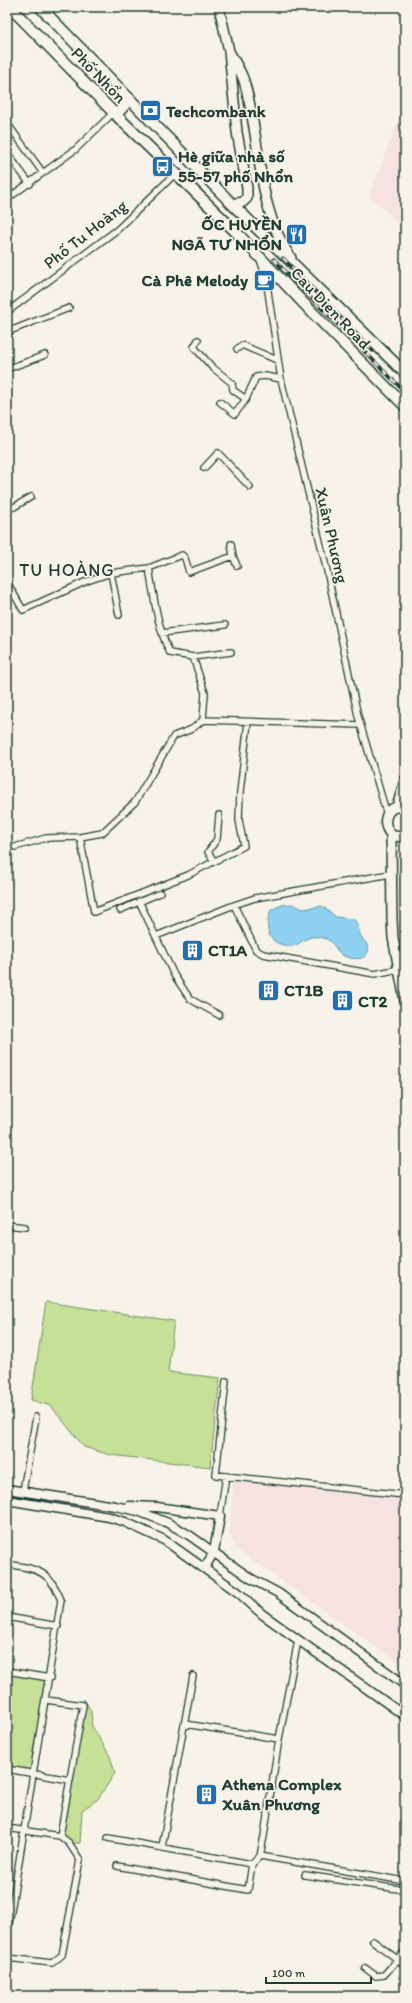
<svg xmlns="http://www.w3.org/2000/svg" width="412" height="2003" viewBox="0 0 412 2003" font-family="Itim,sans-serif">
<rect width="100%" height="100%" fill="#f7f3e8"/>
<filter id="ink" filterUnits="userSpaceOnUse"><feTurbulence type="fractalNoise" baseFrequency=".025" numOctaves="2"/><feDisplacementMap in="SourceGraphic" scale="8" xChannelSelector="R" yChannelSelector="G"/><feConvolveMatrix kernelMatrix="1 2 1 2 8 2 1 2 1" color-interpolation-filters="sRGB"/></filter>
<g filter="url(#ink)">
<path fill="#f6e2e1" d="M405 103V229L369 196Z
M234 1480 405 1499V1667L235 1548 229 1531Z"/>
<path fill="#c6e097" stroke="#728e66" d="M46 1302 174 1321 168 1372 220 1378 210 1467 111 1455 84 1447 51 1406 31 1400Z
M7 1671 50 1678 34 1774 7 1770Z
M84 1699 91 1711 92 1726 110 1756 115 1773 98 1799 82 1810 80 1843H69L60 1836Z"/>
<path fill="#8fd1f1" stroke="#6296a5" d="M292 904 303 909 322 906 336 917 353 919C361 926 357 931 362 938 364 942 370 945 368 951 366 962 349 959 342 955 337 952 335 945 330 941 327 939 322 937 318 937 307 935 302 943 293 946 289 947 284 945 280 944 265 939 266 923 271 910L282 905Z"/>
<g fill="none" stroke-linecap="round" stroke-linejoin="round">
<defs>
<path id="minor" d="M7 123 43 173
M7 153 30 184
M7 199 76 149 113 113
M261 262 266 278 281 379 327 571 358 716 387 815
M7 312 118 229 176 173
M7 332 69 308
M198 340 194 347 212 367 232 383 233 390 246 399
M237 349 242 345 277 360
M7 369 45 355
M220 402 235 414 246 399 256 377 265 376 281 379
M204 468 218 453 250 487
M7 509 14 507 31 497
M231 544 233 556
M149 568C154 597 157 627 170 653L193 657 205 693 203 720
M111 573 119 615
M7 582 23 610 87 581 111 573 149 568 182 555 185 558 189 572 233 556 237 566
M162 633 225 625
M193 657 231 652
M203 720 192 729 174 736 135 802 102 833 80 837 94 912 188 875 244 846 239 820 240 792 248 722
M203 720 360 725
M15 847 46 838 80 837
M214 861 208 852 217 839 219 815
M139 901 174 975 190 999 219 1015
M234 905 256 950 263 954 375 974 399 969
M120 910 160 893
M156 936 234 905 255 898 390 874
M7 1225 25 1227
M226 1381 216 1475 405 1495
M23 1491 36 1417
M220 1516 226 1476
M7 1564C36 1569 49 1569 61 1600L7 1936
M7 1617 58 1626
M7 1671 50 1678
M46 1700 83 1705 60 1836
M185 1724 279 1739
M7 1769 70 1780
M7 1828 60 1836 69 1843 80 1860 62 1955 52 1963 7 1958
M108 1838 252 1864 260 1856 264 1836 279 1739 298 1640
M162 1847 193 1676
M260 1856 405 1881
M117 1866 248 1890 252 1864
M305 1875 405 1890
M373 1941 405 1965
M365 1968 376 1976 384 1975 405 1951
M365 1996H370
M404 1996 405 1995"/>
<path id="secondary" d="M7 1489 115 1506 138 1511 168 1523 189 1535 250 1578 278 1593 405 1685
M7 1500 109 1517 125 1522 164 1540 239 1593 262 1614 405 1716
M129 1506 157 1507 220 1516 214 1552 205 1567"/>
<path id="primary" d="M219 7 229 51 237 132 247 188V198L243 202 232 204
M229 51C234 61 241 71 244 81 262 140 255 206 291 258
M397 807 405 780
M405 807C386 803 379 825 393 836L405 837
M391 835 392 919 393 938 405 1001"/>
<path id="trunk" d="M10 7 116 115 235 231 310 310 405 406
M40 7 232 204 405 373
M116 115 130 99"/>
</defs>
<use href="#minor" stroke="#1f3d34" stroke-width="8"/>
<use href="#secondary" stroke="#1f3d34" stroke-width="11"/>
<use href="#primary" stroke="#1f3d34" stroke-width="12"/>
<use href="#trunk" stroke="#1f3d34" stroke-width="13"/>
<use href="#minor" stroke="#f7f3e8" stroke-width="5.5"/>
<use href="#secondary" stroke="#f7f3e8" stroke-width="8"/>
<use href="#primary" stroke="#f7f3e8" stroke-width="9"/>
<use href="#trunk" stroke="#f7f3e8" stroke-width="10"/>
<defs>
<path id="rail" d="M283 258 373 351
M274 259 290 277 405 392"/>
</defs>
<use href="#rail" stroke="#1f3d34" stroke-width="3.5"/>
<use href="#rail" stroke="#f7f3e8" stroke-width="2" stroke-dasharray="6" stroke-linecap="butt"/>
</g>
</g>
<defs>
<symbol id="bank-square" viewBox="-11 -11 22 22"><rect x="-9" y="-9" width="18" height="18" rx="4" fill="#1f6fb2" stroke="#f7f3e8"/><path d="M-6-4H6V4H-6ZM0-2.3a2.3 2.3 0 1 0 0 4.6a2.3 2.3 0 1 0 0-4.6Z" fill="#fff"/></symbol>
<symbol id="bus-square" viewBox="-11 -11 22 22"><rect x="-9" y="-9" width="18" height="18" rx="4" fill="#1f6fb2" stroke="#f7f3e8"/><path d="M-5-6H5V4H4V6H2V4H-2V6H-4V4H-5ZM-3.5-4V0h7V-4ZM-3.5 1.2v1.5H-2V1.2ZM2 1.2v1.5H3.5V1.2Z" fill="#fff"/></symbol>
<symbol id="restaurant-square" viewBox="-11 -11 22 22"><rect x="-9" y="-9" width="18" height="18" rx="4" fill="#1f6fb2" stroke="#f7f3e8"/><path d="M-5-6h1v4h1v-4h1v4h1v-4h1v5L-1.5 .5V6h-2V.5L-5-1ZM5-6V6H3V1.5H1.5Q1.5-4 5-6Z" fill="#fff"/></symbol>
<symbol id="cafe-square" viewBox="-11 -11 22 22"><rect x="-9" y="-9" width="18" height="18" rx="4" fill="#1f6fb2" stroke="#f7f3e8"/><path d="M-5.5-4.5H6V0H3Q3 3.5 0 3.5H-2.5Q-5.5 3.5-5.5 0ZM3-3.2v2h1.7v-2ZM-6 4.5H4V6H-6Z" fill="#fff"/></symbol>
<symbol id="building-square" viewBox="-11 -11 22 22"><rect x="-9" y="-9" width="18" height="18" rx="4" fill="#1f6fb2" stroke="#f7f3e8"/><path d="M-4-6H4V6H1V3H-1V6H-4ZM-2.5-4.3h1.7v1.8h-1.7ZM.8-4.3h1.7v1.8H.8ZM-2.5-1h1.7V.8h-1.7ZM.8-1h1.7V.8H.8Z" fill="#fff"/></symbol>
</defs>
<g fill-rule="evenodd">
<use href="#bank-square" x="138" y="98" width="25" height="25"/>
<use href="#bus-square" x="150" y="154" width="25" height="25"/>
<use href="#restaurant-square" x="284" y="222" width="25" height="25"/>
<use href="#cafe-square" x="252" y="268" width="25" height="25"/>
<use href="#building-square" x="180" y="938" width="25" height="25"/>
<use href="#building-square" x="256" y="978" width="25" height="25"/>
<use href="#building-square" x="330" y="988" width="25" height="25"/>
<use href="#building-square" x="194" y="1782" width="25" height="25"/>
</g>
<g text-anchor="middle" stroke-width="3.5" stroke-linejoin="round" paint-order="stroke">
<g font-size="17" fill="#1f3d34" stroke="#f7f3e8">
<text transform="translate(99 75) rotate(46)" y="6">Phố Nhổn</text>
<text transform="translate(85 234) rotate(-38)" y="6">Phố Tu Hoàng</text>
<text transform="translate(331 308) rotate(46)" y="6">Cau Dien Road</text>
<text transform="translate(332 535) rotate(77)" y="6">Xuân Phương</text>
</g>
<g font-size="17" font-weight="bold" fill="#1f3d34" stroke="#f7f3e8" text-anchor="start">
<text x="166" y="117">Techcombank</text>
<text x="178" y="162">Hè giữa nhà số<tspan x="178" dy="20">55-57 phố Nhổn</tspan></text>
<text x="282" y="230" text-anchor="end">ỐC HUYỀN<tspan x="282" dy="20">NGÃ TƯ NHỔN</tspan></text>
<text x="248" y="286" text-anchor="end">Cà Phê Melody</text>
<text x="208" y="956">CT1A</text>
<text x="284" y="996">CT1B</text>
<text x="358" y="1007">CT2</text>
<text x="222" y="1790">Athena Complex<tspan x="222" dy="20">Xuân Phương</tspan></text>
</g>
<g font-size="18" letter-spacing="1" fill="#1f3d34" stroke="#f7f3e8">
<text x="67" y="576">TU HOÀNG</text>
</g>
</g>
<rect width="412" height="2003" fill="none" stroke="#f7f3e8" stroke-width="24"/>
<rect x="12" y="12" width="388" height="1979" fill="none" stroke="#1f3d34" stroke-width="1.5" filter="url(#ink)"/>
<path d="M266 1977v6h105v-6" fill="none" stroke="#1f3d34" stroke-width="2"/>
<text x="272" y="1977" font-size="12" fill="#1f3d34" stroke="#f7f3e8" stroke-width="3" paint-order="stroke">100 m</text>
</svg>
